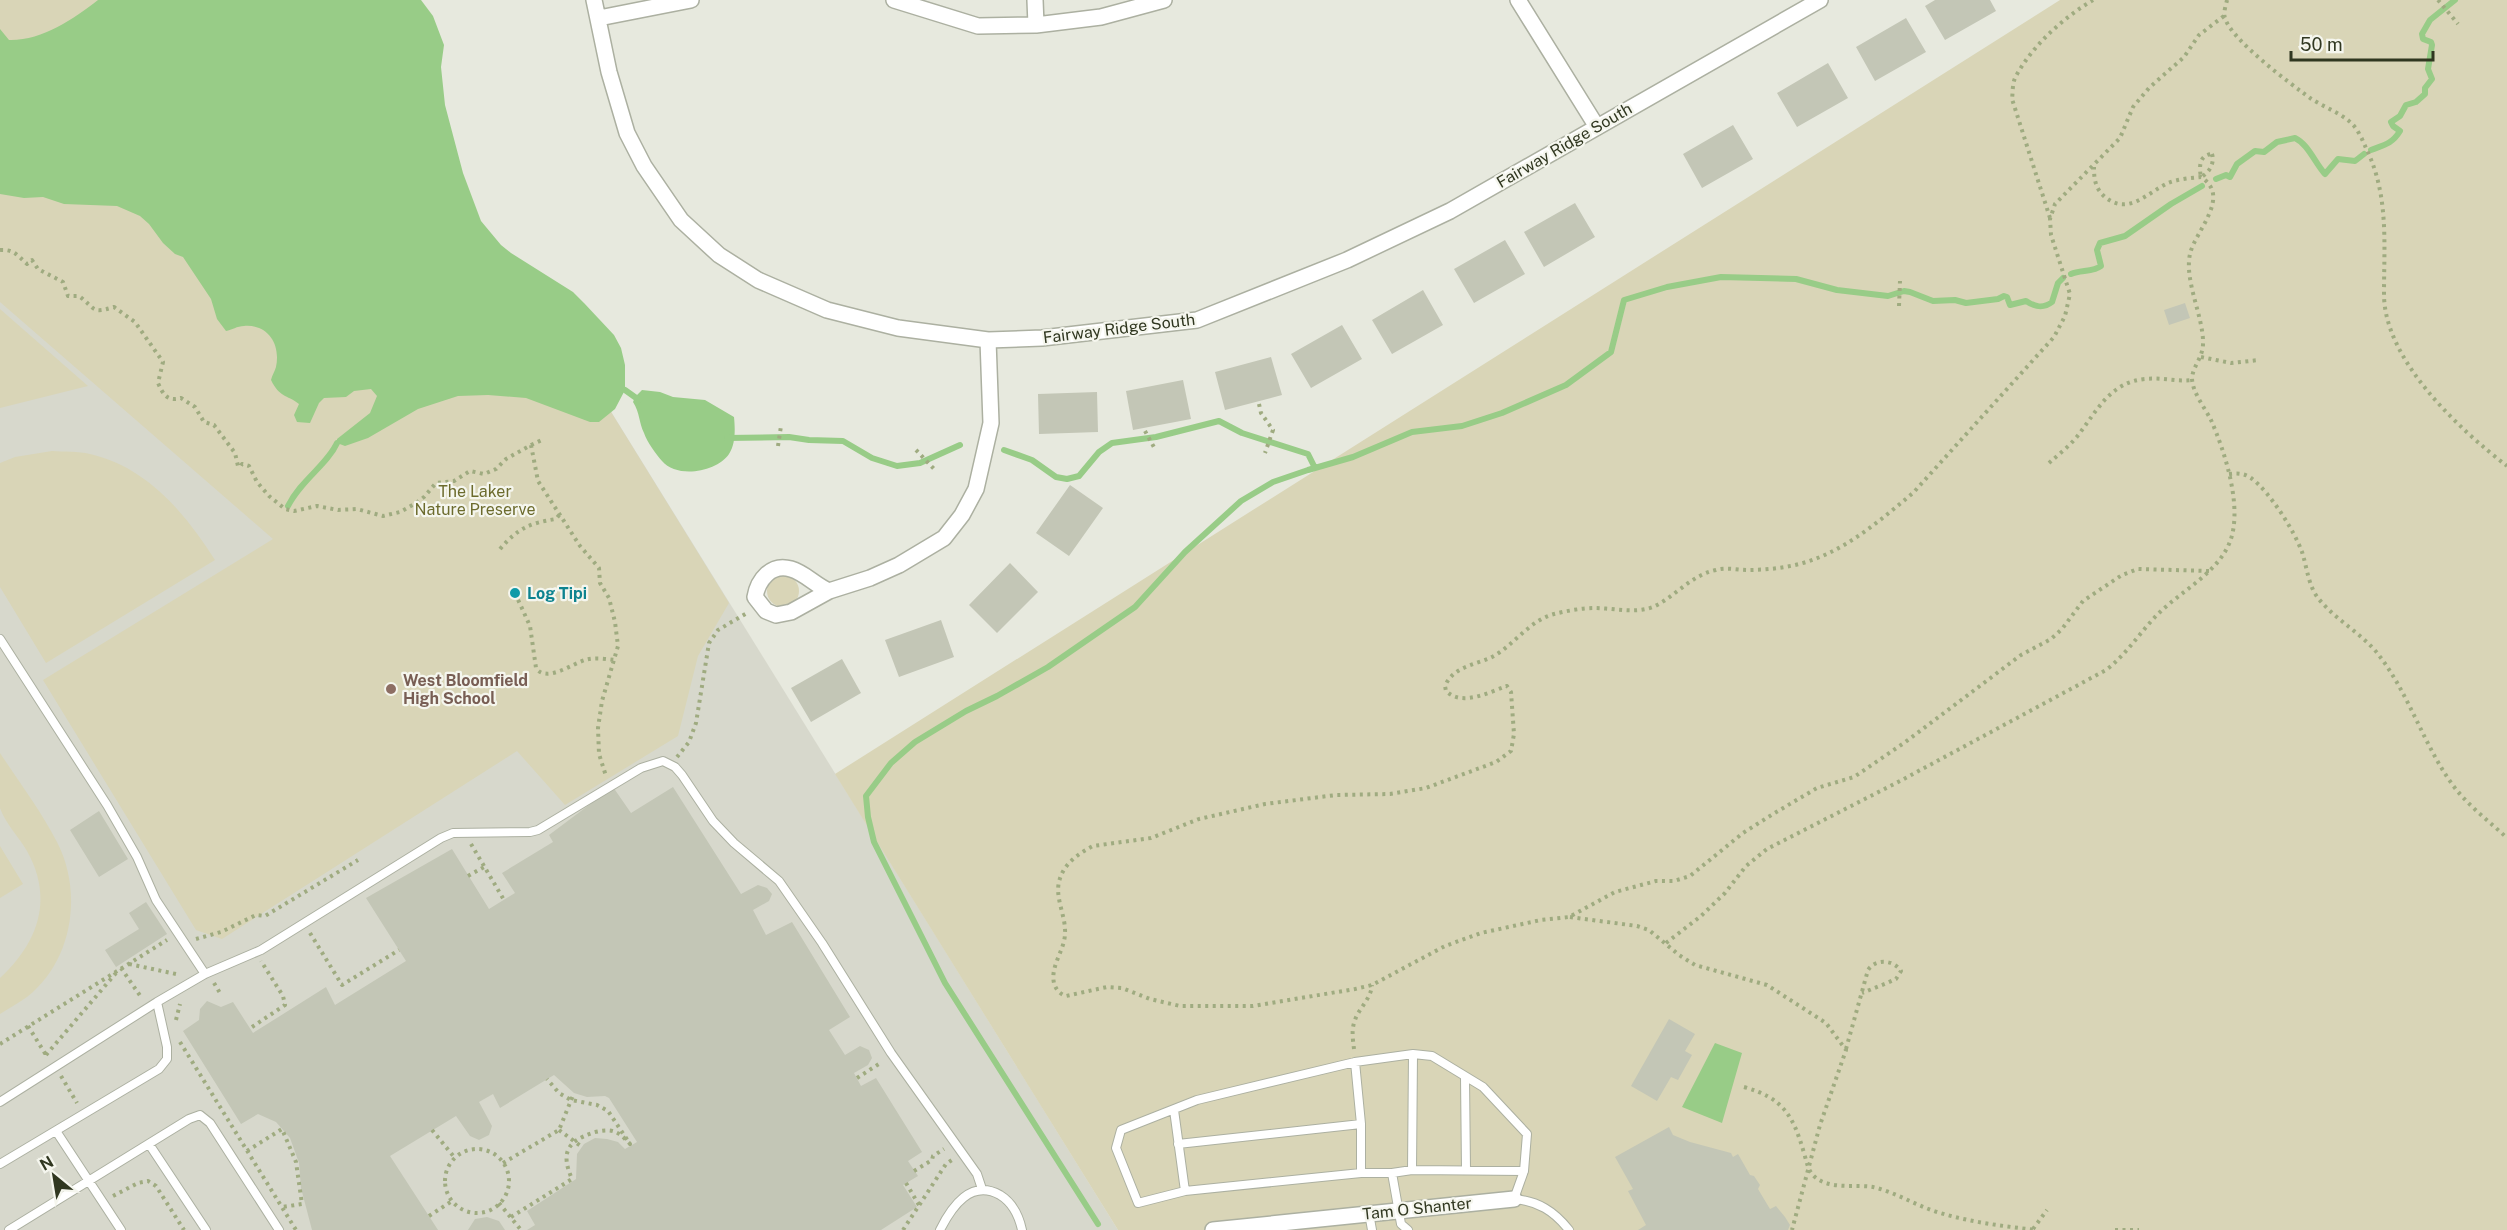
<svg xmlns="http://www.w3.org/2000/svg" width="2507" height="1230" viewBox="0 0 2507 1230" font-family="'Public Sans',sans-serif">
<rect width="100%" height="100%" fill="#e7e9de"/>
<path fill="#d7d8cc" d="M0 0 527 276 1118 1230H0Z"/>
<path fill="#d9d5b7" d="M0 0H144L527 276 729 603 698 656 678 736 565 805 517 751 222 939 196 930 43 680 273 539 0 302Z
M2060 0H2507V1230H1118L835 774Z
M0 309 88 386 0 408Z
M52 451C64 452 78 451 90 454 147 467 185 513 215 560L46 663 0 587V463L15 457Z
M767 591a16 16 0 1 1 32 0a16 16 0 1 1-32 0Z
M0 753C19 782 41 811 57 842 83 892 73 961 27 997 19 1003 9 1008 0 1014V978C38 943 54 899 27 851 19 837 5 823 0 808 0 796 0 767 0 753Z
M0 846 23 884 0 898Z"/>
<path fill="#98cc87" d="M98 0H421L433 16 444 45 441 67 445 105 463 173 481 221 501 245 511 253 573 292 584 303 614 335 621 348 625 365V390L615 409 599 422H590L526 398 488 395 458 396 418 409 368 438 345 446 337 443V439L370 413 377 396 371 389 354 391 346 397 324 398 319 403 310 423 297 422 294 415 299 404C286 394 280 398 271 380 272 375 275 371 276 367 281 343 267 324 244 326 237 326 232 330 226 331L217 319 211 299 183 257 175 254 163 243 149 224 140 216 117 206 64 204 43 197 24 198 0 194V29L9 40C41 41 74 19 98 0Z
M642 390 660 392 673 397 705 400 734 417C735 427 736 444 729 454 717 472 677 479 662 461 656 454 647 442 644 433 639 423 640 413 633 402L635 397Z
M1715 1043 1742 1053 1722 1123 1682 1107Z"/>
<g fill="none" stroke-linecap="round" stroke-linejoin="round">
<path stroke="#98cc87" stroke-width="6" d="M2371 150C2384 145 2392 144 2400 131L2393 126 2391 122 2400 116 2406 105 2416 102 2425 94V88L2432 79 2428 69 2432 45 2431 42 2423 39 2422 34 2430 20 2455 0
M2216 179 2226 175 2230 177 2237 164 2255 151 2264 152 2277 142 2295 138C2308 144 2315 163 2325 174L2338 159 2355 161 2364 154
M2071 274C2080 270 2094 272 2101 266L2097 250 2100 243 2125 236 2171 204 2202 186
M625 390 639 400
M727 438 789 437 809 440 843 441 872 458 897 466 920 463 960 445
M1004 450 1032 460 1056 477 1067 479 1079 476 1099 452 1112 443 1156 437 1219 421 1242 433 1308 454 1315 468
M288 506C301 480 327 465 337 443
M1098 1224 945 983 874 842 868 817 866 796 891 763 915 742 966 711 997 696 1048 667 1135 607 1185 552 1241 501 1273 482 1308 470 1353 457 1412 432 1462 426 1502 413 1566 385 1611 352 1624 300 1667 287 1721 277 1796 279 1837 290 1888 296 1904 291 1910 292 1933 301 1955 300 1966 303 1998 299 2004 296 2007 297 2010 305 2026 301C2035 307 2043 309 2052 302L2058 283 2063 278"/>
</g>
<path fill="#c3c6b6" d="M1935 0H1990L1996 11 1945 40 1925 6Z
M1906 18 1926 52 1875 81 1856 47Z
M1828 63 1848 98 1797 127 1777 93Z
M1733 125 1753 159 1702 188 1683 154Z
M1575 203 1595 237 1544 267 1524 232Z
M1505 240 1525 274 1474 303 1454 269Z
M1423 290 1443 325 1392 354 1372 320Z
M2185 303 2190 318 2169 325 2164 310Z
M1342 325 1362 359 1311 388 1291 354Z
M1271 357 1282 395 1225 410 1215 372Z
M1183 380 1191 419 1133 430 1126 391Z
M1097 392 1098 432 1039 434 1038 394Z
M1070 485 1103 508 1069 556 1036 533Z
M1010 563 1038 592 997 633 969 605Z
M941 620 954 657 899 677 885 640Z
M842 659 861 693 811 722 791 688Z
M613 787 631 813 673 787 741 894 758 885 767 888 772 894 769 901 753 910 766 935 792 922 850 1017 829 1030 845 1055 860 1046 869 1050 872 1058 868 1065 854 1073 861 1086 876 1078 922 1152 908 1161 918 1176 903 1185 917 1207 881 1230H527L535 1225 527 1211 576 1179 577 1154 584 1144 595 1138 607 1139 618 1142 625 1149 637 1142 609 1098 605 1096 587 1097 574 1093 554 1075 500 1108 493 1094 479 1102 492 1126 489 1135 479 1140 470 1136 456 1116 390 1156 438 1230H312L301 1188 299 1163 290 1138 276 1122 258 1114 241 1124 183 1031 199 1020 200 1009 207 1001 221 1007 233 1002 253 1033 326 987 335 1005 406 961 366 898 452 849 489 909 515 893 502 873 553 842 549 835Z
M99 811 128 859 99 877 70 830Z
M146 902 167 934 116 967 105 950 139 929 129 913Z
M1669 1019 1695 1034 1685 1051 1692 1055 1678 1080 1671 1077 1657 1101 1631 1086Z
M1669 1127 1673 1135 1690 1142 1731 1153 1733 1157 1738 1154 1750 1175 1754 1176 1760 1185 1758 1189 1770 1209 1776 1206 1785 1217 1790 1225 1788 1230H1638L1646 1225 1628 1191 1633 1189 1615 1157Z
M487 1217 499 1221 505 1230H468L475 1219Z"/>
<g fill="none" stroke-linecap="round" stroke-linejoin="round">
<defs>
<path id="lane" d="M0 639 107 805 137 857 156 900 205 974
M1465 1077 1466 1170
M0 1102 157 1002
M1174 1110 1185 1191
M1361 1124V1173
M56 1131 121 1230
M149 1144 206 1230
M1178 1144 1361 1124 1355 1062
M0 1164 159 1069 167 1059V1047L157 1002 205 974 261 950 441 838 453 833 530 832 538 830 641 768 663 761 675 767 682 775 713 821 734 843 779 881 822 943 891 1053 977 1174 982 1189
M1412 1170 1524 1171
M1392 1173H1361L1185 1191 1138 1203 1116 1148 1121 1130 1197 1100 1355 1062 1413 1054
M1369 1213 1372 1230
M9 1230 189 1119 200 1115 210 1123 279 1230
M940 1230C952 1206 971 1179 1000 1195 1013 1203 1019 1216 1022 1230
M1408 1230 1401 1224 1392 1173 1412 1170 1413 1054 1432 1056 1483 1087 1527 1134 1524 1171 1514 1199C1538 1201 1554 1211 1569 1230"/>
<path id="street" d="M594 0 609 72 627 133 644 166 681 220 719 255 758 280 827 310 898 328 988 340 1042 338 1197 320 1347 260 1450 211 1820 0
M894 0 978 26 1036 25 1101 17 1164 0
M1035 0 1036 25
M1518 0 1597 127
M599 18 691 0
M829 591C815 585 805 573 791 569 771 563 758 580 755 597L766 611 776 615 791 612 829 591 870 578 899 565 944 538 962 515 976 489 991 423 988 340
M1213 1230 1514 1199"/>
</defs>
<use href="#lane" stroke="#acb0a1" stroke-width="10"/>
<use href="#street" stroke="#acb0a1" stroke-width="18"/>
<path stroke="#9fab80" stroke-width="4" stroke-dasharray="3 4.5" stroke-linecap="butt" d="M2227 0C2226 5 2223 13 2225 18 2231 40 2291 84 2310 98 2322 106 2338 112 2349 121 2357 127 2362 139 2366 148 2389 195 2384 243 2384 294 2384 360 2459 429 2507 466
M2438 0 2458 24
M2212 154C2215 163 2209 173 2201 177 2199 167 2199 155 2212 154Z
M2050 218 2012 99C2013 92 2012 83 2016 76 2033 45 2063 18 2093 0
M0 250C14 249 18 256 27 264L32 260 38 269 63 282 68 296H79C96 309 91 314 114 307L135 322 163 362 158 383C163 394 167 402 181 398L195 407 204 422 214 425 235 453 238 466 240 467 242 464 249 466 257 482 269 496 285 509 294 511 317 506 338 510 357 509 383 516 400 512 416 503 424 497 436 483 454 481 470 471 484 474 496 469 506 459 531 445 538 481 580 546 599 568 600 583 609 598 615 622 618 646 602 701 598 728 599 754 606 776
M1899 306 1900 281
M2201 357 2231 363 2259 360
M1259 404 1261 413 1273 430 1265 453
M1145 431 1155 449
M531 445 544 439
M778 446 781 426
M916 450 936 471
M2049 463C2059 454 2071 445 2079 434 2098 409 2111 382 2145 379 2161 377 2176 382 2192 380
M2229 474C2237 473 2244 473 2251 478 2269 491 2294 530 2302 552 2307 567 2308 585 2318 598 2336 621 2364 634 2381 658 2410 697 2424 745 2452 784 2467 805 2489 821 2507 838
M500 549C518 528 530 523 556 519L560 514
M2209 571 2138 569 2122 575 2083 601 2062 629 2051 639 2021 655 1904 743 1854 777 1817 788 1773 814 1743 833 1690 876 1674 881H1656L1615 892 1569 917 1541 920 1481 933 1445 946 1372 985 1355 989 1253 1006H1180L1150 999 1122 988 1107 987 1066 996C1060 994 1056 990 1054 983 1050 966 1065 950 1065 933 1066 917 1055 898 1059 882 1063 864 1078 854 1093 846L1151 838 1199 819 1265 804 1336 795 1390 794 1426 788 1496 762 1511 751 1514 734 1511 692 1507 686C1489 692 1462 707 1446 691L1445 686C1453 667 1474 665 1490 658 1513 647 1528 621 1554 614 1566 611 1582 608 1594 608 1614 608 1634 614 1653 607 1675 597 1691 575 1716 570 1726 567 1737 570 1747 570 1770 570 1794 567 1815 559 1852 545 1883 518 1913 493L2054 337 2065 316 2070 294 2051 235 2050 219 2055 204 2120 138 2133 107 2149 88 2184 57 2199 35 2224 16
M515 593 530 626 536 668C546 683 572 664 585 660 595 657 606 659 615 660
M677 757 689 742 696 723 709 643 718 630 747 613
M471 844 504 900
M468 876 484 867
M1570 917 1637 926 1649 930 1679 955 1695 965 1767 985 1826 1023 1846 1050 1820 1125 1792 1230
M310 933 342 985 399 950
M196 939 221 932 256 915 265 916 358 860
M1666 943 1701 916 1725 893 1746 866 1767 849 1900 781 2106 670C2127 654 2140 632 2158 614 2181 591 2216 574 2229 544 2244 510 2225 452 2211 420 2205 408 2192 392 2192 378 2193 366 2203 357 2203 344 2204 318 2184 281 2190 254 2195 231 2232 197 2201 177 2190 178 2178 179 2168 183 2147 193 2128 216 2105 197 2095 188 2094 179 2094 167
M129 964 176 974 179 972
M121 968 141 997
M214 983 220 993
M176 1020 180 1004
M28 1026 46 1055
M252 1027 285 1005 283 996 261 961
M180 1042 296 1230
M0 1044 167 940
M1354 1049C1353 1040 1351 1030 1355 1020 1359 1008 1371 999 1372 985
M1846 1049 1868 970C1876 958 1894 960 1901 971L1896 979 1887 983 1862 993
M46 1055 116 973
M61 1076 77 1103
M857 1078 882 1062
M1744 1087C1783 1098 1793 1115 1804 1153 1807 1163 1808 1171 1815 1177 1830 1190 1855 1184 1873 1187 1895 1192 1915 1205 1937 1212 1969 1222 2002 1226 2036 1230
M432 1130 455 1158
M559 1130 582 1147
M445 1181a32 32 0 1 1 64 0a32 32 0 1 1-64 0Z
M247 1151 282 1129 296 1162 302 1204 282 1207
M503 1163 559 1130 574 1093
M914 1171 932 1160 933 1156 944 1149
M906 1183 919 1205
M113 1196 138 1183 148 1181 156 1186 184 1230
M499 1203 521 1230
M429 1216 452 1201
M511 1217 572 1179C561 1154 566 1142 592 1133 598 1131 609 1129 615 1132 621 1134 626 1140 630 1144L608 1111 597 1105 571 1100 559 1093 547 1079
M2033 1229 2047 1210
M903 1230 946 1164 952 1160
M2115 1230H2139"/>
<use href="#lane" stroke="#fff" stroke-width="8"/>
<use href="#street" stroke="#fff" stroke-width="15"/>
</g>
<circle fill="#0f9aa8" stroke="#f5f6ee" stroke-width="2" cx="515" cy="593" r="6"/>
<circle fill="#8d6e63" stroke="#f5f6ee" stroke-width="2" cx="391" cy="689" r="6"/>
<g text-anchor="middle" stroke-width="4.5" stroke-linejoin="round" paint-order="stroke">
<g font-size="16" fill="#303720" stroke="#f5f6ee">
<text transform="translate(1564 145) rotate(-30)" y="6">Fairway Ridge South</text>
<text transform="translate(1119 328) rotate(-7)" y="6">Fairway Ridge South</text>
<text transform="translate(1417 1208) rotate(-6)" y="6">Tam O Shanter</text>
</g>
<g font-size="16" fill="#6c6b2d" stroke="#f5f6ee">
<text x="475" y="497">The Laker<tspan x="475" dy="18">Nature Preserve</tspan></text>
</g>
<g font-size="16" font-weight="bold" fill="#0d838f" stroke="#f5f6ee" text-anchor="start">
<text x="527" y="599">Log Tipi</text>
</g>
<g font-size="16" font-weight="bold" fill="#785e54" stroke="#f5f6ee" text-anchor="start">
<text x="403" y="686">West Bloomfield<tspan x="403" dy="18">High School</tspan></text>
</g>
</g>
<g transform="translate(54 1176) rotate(330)" stroke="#f5f6ee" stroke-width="4.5" paint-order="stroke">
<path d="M0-4.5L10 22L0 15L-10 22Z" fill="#303720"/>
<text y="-9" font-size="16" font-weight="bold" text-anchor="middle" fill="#303720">N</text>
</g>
<path d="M2291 51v9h142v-9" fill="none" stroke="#303720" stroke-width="3"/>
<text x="2300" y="51" font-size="18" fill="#303720" stroke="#f5f6ee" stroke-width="4.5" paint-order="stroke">50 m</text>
</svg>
